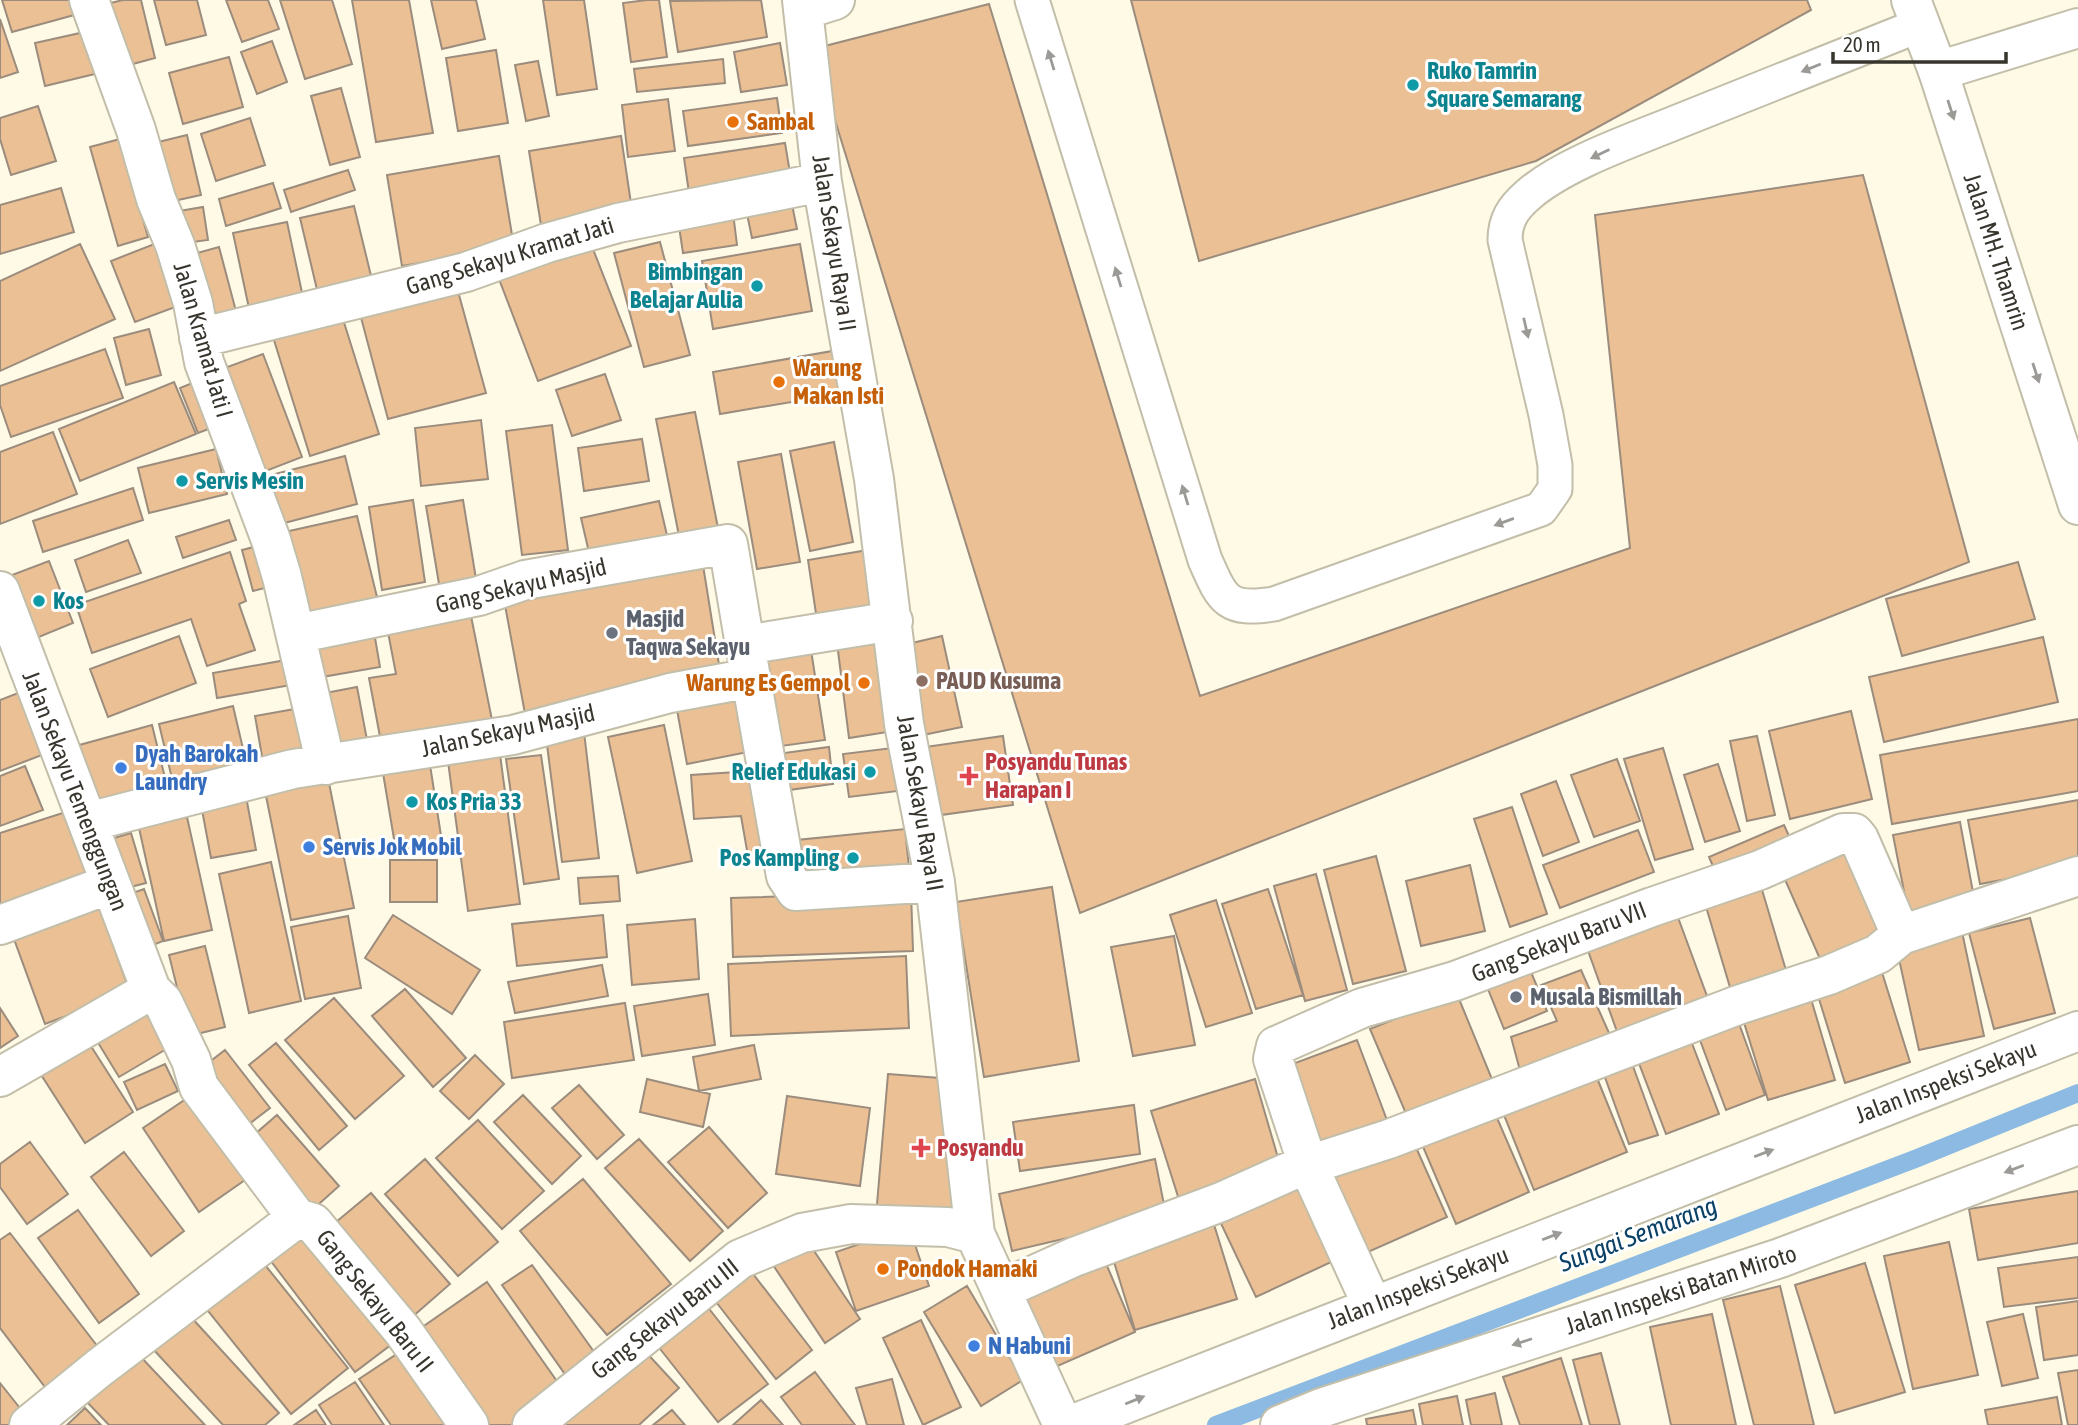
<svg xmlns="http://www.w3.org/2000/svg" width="2078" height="1425" viewBox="0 0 2078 1425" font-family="'Asap Condensed',sans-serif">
<rect width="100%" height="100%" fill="#fefae5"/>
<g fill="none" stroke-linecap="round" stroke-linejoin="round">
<path stroke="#8cbae2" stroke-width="18" d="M1216 1425 1915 1159 2078 1093"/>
</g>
<path fill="#ebc095" stroke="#9b8c7d" stroke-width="2" d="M2 0H86L89 11 12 32Z
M123 0H141L155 58 118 68 102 5Z
M154 0H197L206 35 166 45Z
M226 0H268L279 29 242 42Z
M280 0H332L352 64 305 79Z
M352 0H409L433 133 376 142Z
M431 0H476L485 39 442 49Z
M543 0H584L597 89 557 95Z
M647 0H659L667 57 631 62 623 3Z
M761 0 767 37 678 52 670 1Z
M1131 0H1807L1811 10 1536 161 1199 261Z
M989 4 1200 696 1630 548 1595 215 1863 175 1969 562 1080 913 813 49Z
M0 19 18 72 0 78Z
M89 31 99 73 45 86 35 43Z
M272 41 287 82 257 94 241 52Z
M780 43 787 85 741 92 734 52Z
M496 50 508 123 458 131 446 58Z
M229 57 243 107 183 124 169 73Z
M723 59 725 83 637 92 634 69Z
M538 61 549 116 526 121 515 65Z
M341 88 360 157 330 165 311 96Z
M777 98 782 133 688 146 683 111Z
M668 99 675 151 628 157 622 105Z
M38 106 56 161 11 175 0 139V118Z
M250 118 265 165 216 181 201 134Z
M187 135 201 195 160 204 146 145Z
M621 136 633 217 542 231 529 151Z
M120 139 148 237 118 246 90 147Z
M785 143 792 185 690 200 684 158Z
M499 156 514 247 402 266 387 175Z
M348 170 355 190 291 212 284 190Z
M273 183 281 208 226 226 219 199Z
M61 188 74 232 0 254V205Z
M790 195 797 229 752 238 745 204Z
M732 205 737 245 683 253 677 213Z
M354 206 373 284 319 298 300 218Z
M203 207 208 240 178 244 173 212Z
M287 222 304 302 250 313 233 233Z
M162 241 186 303 135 322 111 261Z
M660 242 690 355 644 367 614 253Z
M80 244 115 319 0 371V281Z
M591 244 631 346 538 381 499 279Z
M800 244 812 311 713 329 702 261Z
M219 247 237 315 202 325 183 257Z
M456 284 486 393 388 419 359 310Z
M342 316 379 434 310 456 273 337Z
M149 329 161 375 126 385 114 338Z
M105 349 123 398 11 437 0 405V386Z
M838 350 845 393 720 414 713 372Z
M263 354 302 457 250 477 211 373Z
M605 374 621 420 572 436 556 390Z
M207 377 225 423 198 433 180 388Z
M174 382 196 434 80 481 59 429Z
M695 412 719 533 680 541 656 419Z
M481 420 488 479 421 486 415 428Z
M552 425 568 550 522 555 506 431Z
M53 432 77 494 0 524V452Z
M642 439 649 481 584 491 578 448Z
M834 442 853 542 810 551 790 451Z
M216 449 227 494 149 513 138 468Z
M781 454 800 562 757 569 738 462Z
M345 456 357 504 269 527 256 479Z
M133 488 143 520 43 552 33 521Z
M413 500 425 582 382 590 369 507Z
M463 500 478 591 441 596 426 506Z
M659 501 669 544 591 561 581 518Z
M357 516 378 601 302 619 280 533Z
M229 520 236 540 183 558 176 537Z
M128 540 141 573 86 592 75 560Z
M265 544 276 585 253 591 242 550Z
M880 548 890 616 818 627 808 560Z
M230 552 246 601 239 604 255 650 207 666 191 619 92 653 76 605Z
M702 559 721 677 526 719 502 589Z
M49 561 73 623 29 641 4 578Z
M2018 562 2035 619 1902 656 1886 599Z
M470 611 492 720 381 742 369 678 396 674 387 627Z
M879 629 894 731 849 738 836 635Z
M374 632 380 667 322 677 315 642Z
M179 636 196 683 108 717 90 669Z
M942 636 962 727 918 736 899 646Z
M2043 637 2058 702 1884 742 1869 677Z
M811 650 825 740 774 747 759 657Z
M286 660 291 685 217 698 213 673Z
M357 687 367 740 331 747 320 694Z
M741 687 753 751 687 764 675 699Z
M31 688 55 750 0 771V700Z
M233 706 248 770 174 787 159 724Z
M306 707 315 753 263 762 255 716Z
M1851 711 1872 799 1790 819 1769 731Z
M2078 719V791L1892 824 1880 755Z
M152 725 168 790 90 811 72 747Z
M664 725 692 861 637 873 608 737Z
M584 732 599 858 562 862 546 737Z
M1003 736 1013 805 934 816 925 747Z
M1757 736 1775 815 1747 821 1730 741Z
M499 747 520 904 468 911 447 754Z
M829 747 833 784 789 790 784 753Z
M892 748 898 791 849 797 843 754Z
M1663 748 1693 849 1655 860 1624 759Z
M428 752 442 842 396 851 381 761Z
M541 755 559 879 524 884 506 759Z
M1617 759 1640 821 1594 837 1571 775Z
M1718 764 1740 831 1705 842 1684 775Z
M25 766 43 810 0 826V776Z
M766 770 772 859 749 862 741 816 694 819 691 775Z
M327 773 354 908 291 920 264 786Z
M1556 781 1579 842 1543 856 1521 794Z
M245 791 256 850 211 858 200 799Z
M2078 800V866L1980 884 1968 820Z
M1512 807 1547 914 1510 927 1474 819Z
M69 811 94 886 0 917V833Z
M187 817 212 930 164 941 139 828Z
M1960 822 1975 903 1909 917 1893 835Z
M1784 825 1794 847 1718 878 1709 857Z
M905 829 910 877 801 887 797 840Z
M1638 830 1654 872 1560 908 1543 865Z
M131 833 146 883 115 891 101 842Z
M1844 839 1888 941 1824 968 1779 866Z
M1376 856 1406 971 1353 984 1324 870Z
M390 860H437V902H390Z
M271 862 301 1001 249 1013 219 874Z
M1470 865 1485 931 1421 946 1406 881Z
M1316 874 1347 990 1305 1001 1274 886Z
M618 876 620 901 580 904 578 878Z
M1760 883 1788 977 1732 994 1704 900Z
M1052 887 1079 1061 984 1077 956 902Z
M144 889 163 941 138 951 118 898Z
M1268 889 1303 995 1256 1009 1222 904Z
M911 892 913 951 733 957 731 898Z
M96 898 130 992 45 1024 10 928Z
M1216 900 1252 1013 1206 1027 1170 915Z
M1676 912 1711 1007 1620 1040 1586 945Z
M393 915 480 970 452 1014 365 958Z
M603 915 607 957 517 966 512 924Z
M348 916 361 988 305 999 291 927Z
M2030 918 2055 1013 1994 1029 1969 933Z
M695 919 699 979 632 985 627 925Z
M1961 927 1984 1036 1919 1050 1895 941Z
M1174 936 1195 1045 1133 1056 1111 947Z
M205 946 225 1027 189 1036 169 955Z
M906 956 909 1028 731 1036 728 964Z
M602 965 608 996 515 1013 508 982Z
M1880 966 1910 1062 1845 1083 1815 986Z
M1529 967 1547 1011 1504 1029 1486 984Z
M1581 970 1613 1042 1522 1078 1511 1037 1557 1021 1541 985Z
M405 989 466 1058 433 1087 372 1016Z
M1809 992 1835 1080 1768 1100 1741 1013Z
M708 994 715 1045 642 1056 634 1006Z
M1457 994 1496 1089 1410 1123 1370 1029Z
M334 998 404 1076 355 1119 285 1040Z
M156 999 180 1041 119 1077 94 1036Z
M625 1003 634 1060 512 1078 504 1022Z
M0 1008 18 1036 0 1048Z
M1737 1018 1765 1095 1726 1110 1697 1032Z
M1688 1033 1719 1114 1666 1134 1635 1053Z
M87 1040 133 1112 85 1143 38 1070Z
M1357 1040 1391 1131 1321 1158 1287 1066Z
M276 1043 347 1126 319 1150 249 1065Z
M754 1045 761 1079 699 1091 693 1057Z
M225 1050 270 1108 244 1128 198 1071Z
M475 1055 504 1084 469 1119 440 1091Z
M1630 1058 1658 1135 1629 1144 1602 1069Z
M165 1064 178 1091 137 1110 124 1082Z
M1595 1073 1627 1152 1534 1190 1502 1110Z
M888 1074 966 1080 954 1222 876 1216Z
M647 1079 710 1094 703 1127 640 1112Z
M1255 1079 1283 1175 1181 1206 1151 1111Z
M579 1085 624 1135 597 1159 552 1108Z
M523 1095 581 1156 552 1184 494 1122Z
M787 1096 870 1108 860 1186 776 1174Z
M189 1097 245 1180 199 1212 143 1128Z
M1491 1104 1529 1192 1456 1224 1418 1135Z
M1134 1105 1140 1154 1020 1171 1013 1122Z
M277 1115 339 1186 310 1212 248 1140Z
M478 1120 544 1191 502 1229 436 1158Z
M709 1127 767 1193 728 1228 668 1162Z
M1410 1134 1447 1217 1359 1256 1322 1172Z
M639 1139 723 1231 690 1261 605 1168Z
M30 1142 68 1194 27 1224 0 1187V1164Z
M124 1152 184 1231 151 1256 91 1177Z
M425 1159 498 1242 458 1276 385 1194Z
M1155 1159 1166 1215 1012 1251 999 1194Z
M1304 1172 1344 1256 1256 1297 1216 1213Z
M583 1179 671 1284 607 1335 520 1231Z
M2078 1191V1243L1978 1260 1969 1209Z
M371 1193 450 1284 404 1324 324 1232Z
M78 1210 139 1294 99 1323 38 1238Z
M1212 1218 1237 1299 1135 1330 1110 1249Z
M304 1222 396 1341 355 1372 264 1252Z
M909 1227 929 1286 856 1311 836 1252Z
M10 1233 98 1347 45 1387 0 1328V1240Z
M806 1239 860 1319 825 1343 771 1262Z
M1949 1242 1978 1375 1913 1389 1884 1256Z
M1102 1254 1135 1332 1053 1368 1018 1290Z
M257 1255 348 1368 291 1414 200 1301Z
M2078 1257V1298L2004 1307 1998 1268Z
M1865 1263 1905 1392 1835 1413 1795 1285Z
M532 1265 597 1356 567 1377 502 1285Z
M750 1270 812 1350 776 1379 713 1298Z
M487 1282 566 1394 523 1425H475L411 1335Z
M967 1286 1023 1380 981 1406 924 1312Z
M1780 1286 1814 1425H1754L1723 1300Z
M703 1301 768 1384 718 1422 653 1340Z
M2078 1301V1355L2044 1360 2036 1307Z
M1712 1314 1736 1425H1671L1650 1327Z
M2023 1314 2038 1378 2002 1386 1987 1322Z
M190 1316 279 1413 265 1425H223L153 1349Z
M921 1320 961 1407 923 1425 883 1338Z
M643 1349 679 1388 639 1425H565L563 1422Z
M403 1350 454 1425H391L359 1379Z
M1601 1353 1620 1425H1590L1573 1360Z
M139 1355 205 1425H109L87 1402Z
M1561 1358 1582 1425H1520L1503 1377Z
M2078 1370V1425H2068L2058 1373Z
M815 1372 855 1425H802L781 1397Z
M892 1379 904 1425H867L856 1388Z
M355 1382 384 1425H332L319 1405Z
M0 1383 27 1417 17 1425H0Z
M1495 1393 1502 1425H1471L1466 1400Z
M1457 1396 1463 1425H1423L1419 1404Z
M2057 1397 2062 1425H1988L1985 1410Z
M761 1400 783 1425H733Z
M85 1408 101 1425H67Z
M316 1410 326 1425H294Z
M672 1410 685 1425H653Z
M1413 1410 1416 1425H1367L1366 1419Z"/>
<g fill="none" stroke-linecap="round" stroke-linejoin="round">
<defs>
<path id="service" d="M1032 0 1205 560C1223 601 1227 611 1274 604L1541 509 1555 489V465L1546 415 1505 240C1505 220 1513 208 1528 195 1563 164 1633 140 1677 122 1758 90 1839 57 1920 25"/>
<path id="minor" d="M89 0 136 130 156 199 175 245 193 303 204 362 271 540 282 577 326 765
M802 0 822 182 874 479 904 724 935 882 975 1234 1063 1425
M803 10 835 0
M1938 71 2078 28
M199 338 466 272 547 243 618 223 822 182
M0 591 151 990 163 1002 191 1060 199 1087 297 1218
M296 634 479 596 525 580 728 544 745 645
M751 678 786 876 796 891 935 882
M88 822 293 769 513 735 670 693 751 678 745 645 893 621
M0 925 110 884
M0 1077 151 990
M297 1218 313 1223 403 1331 469 1425
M1001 1290 1074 1257 1221 1202 1293 1170 1389 1139 1738 1005 1829 975 1878 954 1901 935 2078 876
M1372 1305 1308 1165 1273 1059 1276 1046 1362 1008 1455 981 1652 907 1760 870 1843 833H1854L1859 839 1901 935
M29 1425 99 1368 297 1218
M532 1425 740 1259 802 1233 851 1224 948 1227 975 1234
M1071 1425 2078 1031
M1280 1425 1321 1408 1780 1258 2078 1145"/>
<path id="secondary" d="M1911 0 1938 71 2078 505"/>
</defs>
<use href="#service" stroke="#c2bea9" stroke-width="37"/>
<use href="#minor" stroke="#c2bea9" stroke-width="42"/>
<use href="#secondary" stroke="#c2bea9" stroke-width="42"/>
<use href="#service" stroke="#fff" stroke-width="33"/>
<use href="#minor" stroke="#fff" stroke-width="38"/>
<use href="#secondary" stroke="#fff" stroke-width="38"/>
</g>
<defs><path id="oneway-solid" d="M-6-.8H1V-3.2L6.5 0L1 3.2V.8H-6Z" transform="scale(1.75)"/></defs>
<g fill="#9b9a96">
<use href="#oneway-solid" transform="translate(1051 60) rotate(-107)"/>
<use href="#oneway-solid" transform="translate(1811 68) rotate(158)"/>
<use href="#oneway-solid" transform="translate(1951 110) rotate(72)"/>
<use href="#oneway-solid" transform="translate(1600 154) rotate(154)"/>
<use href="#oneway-solid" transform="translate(1118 277) rotate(-107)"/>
<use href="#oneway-solid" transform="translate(1526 328) rotate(77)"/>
<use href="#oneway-solid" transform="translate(2036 373) rotate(72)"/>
<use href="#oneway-solid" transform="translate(1185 495) rotate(-107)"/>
<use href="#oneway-solid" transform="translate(1504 522) rotate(160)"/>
<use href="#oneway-solid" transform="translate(1764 1153) rotate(-21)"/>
<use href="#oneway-solid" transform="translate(2014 1169) rotate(159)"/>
<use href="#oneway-solid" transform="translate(1552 1236) rotate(-21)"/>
<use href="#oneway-solid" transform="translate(1522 1342) rotate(162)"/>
<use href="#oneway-solid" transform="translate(1135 1400) rotate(-22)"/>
</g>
<g fill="#0f9aa8" stroke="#fff" stroke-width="2.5">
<circle cx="1413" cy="85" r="7"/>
<circle cx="757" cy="286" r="7"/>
<circle cx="182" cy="481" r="7"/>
<circle cx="39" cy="601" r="7"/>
<circle cx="870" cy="772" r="7"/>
<circle cx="412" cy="802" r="7"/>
<circle cx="853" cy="858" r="7"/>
</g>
<g fill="#e8710a" stroke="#fff" stroke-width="2.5">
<circle cx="733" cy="122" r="7"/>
<circle cx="779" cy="382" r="7"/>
<circle cx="864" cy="683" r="7"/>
<circle cx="883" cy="1269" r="7"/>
</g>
<g fill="#6b7280" stroke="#fff" stroke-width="2.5">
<circle cx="612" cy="633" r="7"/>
<circle cx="1516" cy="997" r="7"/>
</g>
<circle fill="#8d6e63" stroke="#fff" stroke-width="2.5" cx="922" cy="681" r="7"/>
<g fill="#3f7fe0" stroke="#fff" stroke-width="2.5">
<circle cx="121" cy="768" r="7"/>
<circle cx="309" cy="847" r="7"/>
<circle cx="974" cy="1346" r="7"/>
</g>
<g fill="#e0444e" stroke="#fff" stroke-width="2.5">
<path d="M965.5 765.5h7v7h7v7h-7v7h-7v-7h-7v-7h7z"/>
<path d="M917.5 1137.5h7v7h7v7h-7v7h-7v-7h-7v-7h7z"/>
</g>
<g text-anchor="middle" stroke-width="6" stroke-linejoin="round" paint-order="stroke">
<g font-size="24" font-weight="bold" fill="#0d838f" stroke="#fff" text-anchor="start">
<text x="1427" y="79">Ruko Tamrin<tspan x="1427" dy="28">Square Semarang</tspan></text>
<text x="743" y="280" text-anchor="end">Bimbingan<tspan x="743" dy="28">Belajar Aulia</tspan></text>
<text x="196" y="489">Servis Mesin</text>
<text x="53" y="609">Kos</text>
<text x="856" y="780" text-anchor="end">Relief Edukasi</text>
<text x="426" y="810">Kos Pria 33</text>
<text x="839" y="866" text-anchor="end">Pos Kampling</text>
</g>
<g font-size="24" font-weight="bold" fill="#c56008" stroke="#fff" text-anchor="start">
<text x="747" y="130">Sambal</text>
<text x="793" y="376">Warung<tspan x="793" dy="28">Makan Isti</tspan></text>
<text x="850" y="691" text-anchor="end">Warung Es Gempol</text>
<text x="897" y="1277">Pondok Hamaki</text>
</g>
<g font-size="24" fill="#37352d" stroke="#fff">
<text transform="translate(834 243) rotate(81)" y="8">Jalan Sekayu Raya II</text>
<text transform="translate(1996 252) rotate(72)" y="8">Jalan MH. Thamrin</text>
<text transform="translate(510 256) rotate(-17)" y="8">Gang Sekayu Kramat Jati</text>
<text transform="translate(203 340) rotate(74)" y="8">Jalan Kramat Jati I</text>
<text transform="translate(521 586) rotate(-13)" y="8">Gang Sekayu Masjid</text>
<text transform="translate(508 731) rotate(-12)" y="8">Jalan Sekayu Masjid</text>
<text transform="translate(75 791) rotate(69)" y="8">Jalan Sekayu Temenggungan</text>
<text transform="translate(920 803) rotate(80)" y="8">Jalan Sekayu Raya II</text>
<text transform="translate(1559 942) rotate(-21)" y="8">Gang Sekayu Baru VII</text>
<text transform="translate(1946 1082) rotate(-21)" y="8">Jalan Inspeksi Sekayu</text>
<text transform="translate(1418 1288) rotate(-21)" y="8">Jalan Inspeksi Sekayu</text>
<text transform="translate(1681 1290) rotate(-18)" y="8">Jalan Inspeksi Batan Miroto</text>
<text transform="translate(375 1301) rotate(52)" y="8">Gang Sekayu Baru II</text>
<text transform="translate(665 1319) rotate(-38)" y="8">Gang Sekayu Baru III</text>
</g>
<g font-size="24" font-weight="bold" fill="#5b616d" stroke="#fff" text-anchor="start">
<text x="626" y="627">Masjid<tspan x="626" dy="28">Taqwa Sekayu</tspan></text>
<text x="1530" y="1005">Musala Bismillah</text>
</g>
<g font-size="24" font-weight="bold" fill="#785e54" stroke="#fff" text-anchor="start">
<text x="936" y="689">PAUD Kusuma</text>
</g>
<g font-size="24" font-weight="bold" fill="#366cbe" stroke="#fff" text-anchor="start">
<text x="135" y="762">Dyah Barokah<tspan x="135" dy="28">Laundry</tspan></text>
<text x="323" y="855">Servis Jok Mobil</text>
<text x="988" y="1354">N Habuni</text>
</g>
<g font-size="24" font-weight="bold" fill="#be3a42" stroke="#fff" text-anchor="start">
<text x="985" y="770">Posyandu Tunas<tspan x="985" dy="28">Harapan I</tspan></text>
<text x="937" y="1156">Posyandu</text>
</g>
<g font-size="26" font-style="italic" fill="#0b4167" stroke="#fff">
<text transform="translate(1638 1234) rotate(-21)" y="9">Sungai Semarang</text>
</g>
</g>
<path d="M1833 52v10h173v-10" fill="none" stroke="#37352d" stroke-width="3.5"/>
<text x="1843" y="52" font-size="21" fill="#37352d" stroke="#ffffff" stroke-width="5" paint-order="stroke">20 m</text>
</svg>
